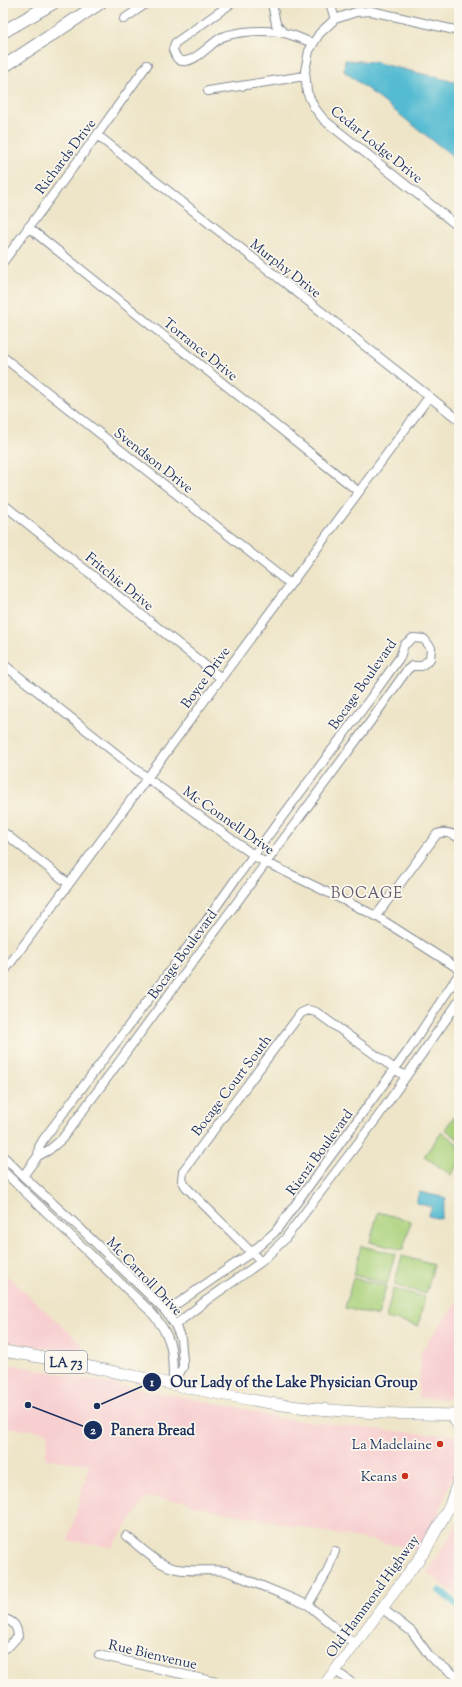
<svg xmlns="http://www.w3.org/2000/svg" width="462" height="1687" viewBox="0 0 462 1687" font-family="'Sorts Mill Goudy',serif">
<rect width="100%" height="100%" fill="#fbf7ec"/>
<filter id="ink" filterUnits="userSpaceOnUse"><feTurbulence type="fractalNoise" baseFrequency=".025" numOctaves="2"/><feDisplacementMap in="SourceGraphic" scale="8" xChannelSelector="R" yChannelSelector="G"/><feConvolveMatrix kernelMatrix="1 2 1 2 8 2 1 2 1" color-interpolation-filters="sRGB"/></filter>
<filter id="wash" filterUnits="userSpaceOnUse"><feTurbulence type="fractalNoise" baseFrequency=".012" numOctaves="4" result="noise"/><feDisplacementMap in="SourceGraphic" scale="16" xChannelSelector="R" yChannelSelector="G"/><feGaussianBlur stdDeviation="0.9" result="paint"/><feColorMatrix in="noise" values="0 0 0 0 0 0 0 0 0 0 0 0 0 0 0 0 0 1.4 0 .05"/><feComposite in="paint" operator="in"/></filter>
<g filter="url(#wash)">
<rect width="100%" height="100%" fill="#eee5c8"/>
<path fill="#f7cfd0" d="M3 1272 83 1345 82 1354 3 1341Z
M459 1299V1399L418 1398 421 1351Z
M3 1363 240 1408 279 1418 392 1431 459 1436V1459L425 1551 198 1507 187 1502 147 1497 112 1547 68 1541 89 1464 45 1459 48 1432 3 1427Z
M459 1519V1597L427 1573 456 1526Z"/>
<path fill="#abd27d" stroke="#63806e" d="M459 1110V1140L445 1129Z
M442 1132 459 1145V1164L451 1175 424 1156Z
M378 1212 411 1221 403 1250 370 1242Z
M361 1246 395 1254 387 1284 354 1275Z
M402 1256 434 1265 426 1294 394 1285Z
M353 1278 386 1286 378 1316 345 1308Z
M393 1289 425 1297 418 1326 386 1318Z"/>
<path fill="#54bbd2" stroke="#387598" d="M345 60 374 62 459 83V161L344 71Z
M419 1192 446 1198 441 1219 428 1216 432 1207 416 1203Z"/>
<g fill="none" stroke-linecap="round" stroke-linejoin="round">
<path stroke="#54bbd2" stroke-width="7" d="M440 1591 459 1606"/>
</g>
</g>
<g filter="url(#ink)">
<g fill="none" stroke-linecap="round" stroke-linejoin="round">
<defs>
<path id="minor" d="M232 3 175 43 173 50C175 55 177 61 183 61 195 63 212 42 222 37 238 31 268 29 284 33 294 35 304 40 313 43
M272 3 276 24 284 33
M330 3 335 19
M124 19 147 3
M459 31 371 11 356 12 335 19 319 34 309 51 305 71 307 92 314 107 324 120 459 227
M208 91 305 76
M97 135 459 420
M28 227 359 492
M3 262 97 135 147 65
M3 357 290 584
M3 504 221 678
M3 664 147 778 259 859 376 916 459 969
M3 832 69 884
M376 916 437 834C445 831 452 833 459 838
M3 973 429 397
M3 1156 23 1176 81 1229 147 1293 166 1312 175 1325 181 1339 183 1361V1367L173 1384
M3 1171 150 1311C173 1337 173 1350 173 1383
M23 1176 38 1156 39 1147 43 1140 187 948 235 880 370 699 400 657 404 645 413 638 424 639 431 648 430 659 421 666H412L407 670 370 722 62 1139 49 1150 38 1156
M261 1262 186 1187 182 1180 183 1171 301 1013 308 1010 316 1012 406 1077
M167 1313 171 1308 252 1252 275 1232 408 1051 459 974
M175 1325 207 1300 261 1262 284 1240 377 1118 459 1001
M126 1536C141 1547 158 1566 177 1569 193 1572 210 1569 226 1571L308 1605 356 1645
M308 1605 327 1572 335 1551
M383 1609 412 1632 431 1658 459 1678
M3 1619C13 1620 17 1626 18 1636L10 1645 3 1649
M99 1655 225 1684
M336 1671 353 1684"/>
<path id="major" d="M3 1351C97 1365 189 1391 283 1405 342 1413 400 1414 459 1415
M452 1415 459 1427
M325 1684 425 1551 450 1505 459 1479"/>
<path id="highway" d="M3 32 53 3
M3 67 100 3"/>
</defs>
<use href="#minor" stroke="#848a93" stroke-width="10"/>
<use href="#major" stroke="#848a93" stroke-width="12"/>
<use href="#highway" stroke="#848a93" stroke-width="14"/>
<use href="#minor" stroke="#fff" stroke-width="8"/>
<use href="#major" stroke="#fff" stroke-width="11"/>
<use href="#highway" stroke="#fff" stroke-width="12"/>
</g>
</g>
<g fill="#c8321e" stroke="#fbf7ec" stroke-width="1.5">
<circle cx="440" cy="1444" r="4"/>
<circle cx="405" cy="1476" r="4"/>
</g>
<g text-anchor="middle" stroke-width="3.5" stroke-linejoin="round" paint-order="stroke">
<rect fill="#fbf7ec" stroke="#5e6b89" stroke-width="1" x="45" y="1351" width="42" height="22" rx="3"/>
<g font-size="13" font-weight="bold" fill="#1b2f5e">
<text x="66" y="1367">LA 73</text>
</g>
<g font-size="14" fill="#1b2f5e" stroke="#fbf7ec">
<text transform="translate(377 144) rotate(39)" y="5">Cedar Lodge Drive</text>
<text transform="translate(65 156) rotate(-53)" y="5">Richards Drive</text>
<text transform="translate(286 268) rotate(38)" y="5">Murphy Drive</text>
<text transform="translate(201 349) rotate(39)" y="5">Torrance Drive</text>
<text transform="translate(154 460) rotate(38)" y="5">Svendson Drive</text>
<text transform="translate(120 581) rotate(39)" y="5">Fritchie Drive</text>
<text transform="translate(205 677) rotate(-54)" y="5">Boyce Drive</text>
<text transform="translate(362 684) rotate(-55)" y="5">Bocage Boulevard</text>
<text transform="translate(229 820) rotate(35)" y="5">Mc Connell Drive</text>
<text transform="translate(182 954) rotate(-54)" y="5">Bocage Boulevard</text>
<text transform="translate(231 1085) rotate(-53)" y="5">Bocage Court South</text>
<text transform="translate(319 1152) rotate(-54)" y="5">Rienzi Boulevard</text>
<text transform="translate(145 1276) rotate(46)" y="5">Mc Carroll Drive</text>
<text transform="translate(372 1596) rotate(-54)" y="5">Old Hammond Highway</text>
<text transform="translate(153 1654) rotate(13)" y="5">Rue Bienvenue</text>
</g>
<g font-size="14" fill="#1b2f5e" stroke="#fbf7ec" text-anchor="end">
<text x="432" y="1449">La Madelaine</text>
<text x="397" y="1481">Keans</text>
</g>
<g font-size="15" letter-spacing="1" fill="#645c71" stroke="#fbf7ec">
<text x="367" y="898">BOCAGE</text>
</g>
</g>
<path fill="none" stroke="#1b2f5e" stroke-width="1.5" d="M97 1406L152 1382M28 1405L93 1430"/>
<g fill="#1b2f5e" stroke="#fbf7ec" stroke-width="1.5">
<circle cx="97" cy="1406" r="4"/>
<circle cx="28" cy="1405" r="4"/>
<circle cx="152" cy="1382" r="10"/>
<circle cx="93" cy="1430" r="10"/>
</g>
<g font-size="12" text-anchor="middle" font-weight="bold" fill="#fff">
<text x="152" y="1386">1</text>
<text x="93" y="1434">2</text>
</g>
<g font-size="15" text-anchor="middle" font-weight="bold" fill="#1b2f5e" stroke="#fbf7ec" stroke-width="3.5" stroke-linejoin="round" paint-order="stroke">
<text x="294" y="1387">Our Lady of the Lake Physician Group</text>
<text x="153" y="1435">Panera Bread</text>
</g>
<rect width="462" height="1687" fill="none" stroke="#fbf7ec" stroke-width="16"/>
</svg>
